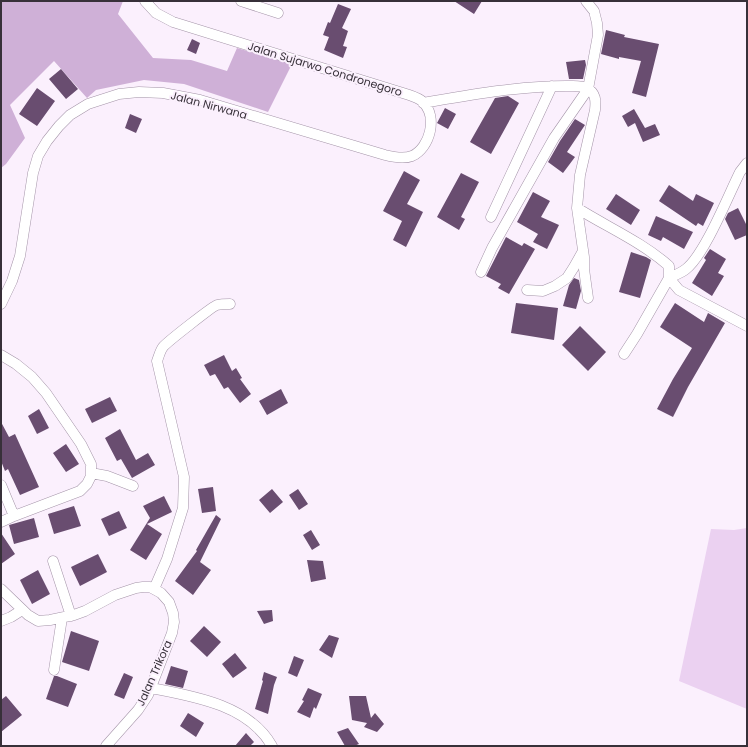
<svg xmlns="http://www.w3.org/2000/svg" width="748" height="747" viewBox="0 0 748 747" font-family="Poppins,sans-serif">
<rect width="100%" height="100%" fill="#fbf0fd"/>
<path fill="#ebd1f1" d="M747 528V709L679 681 711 529 734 530Z"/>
<path fill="#cfb0d7" d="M1 1H123L118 14 153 58 191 60 227 71 237 48 292 64 268 112 184 84 144 80 96 90 87 98 54 61 10 105 25 138 6 164 1 168Z"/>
<path fill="#694d70" d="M454 1H482L474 14Z
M338 4 351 9 342 28 348 31 343 46 347 47 343 58 324 50 329 37 323 35 328 22 330 23Z
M606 30 625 35 624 37 659 44 646 97 632 93 641 61 619 57V59L601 54Z
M192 39 200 43 196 54 187 50Z
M585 60 586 65 583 79H569L566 62Z
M61 69 78 89 66 99 49 79Z
M37 88 55 101 37 126 19 114Z
M508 96 519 103 491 154 470 142 495 98Z
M445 108 456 114 448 129 437 123Z
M634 109 645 128 655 124 660 135 643 142 635 123 628 127 622 116Z
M130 114 142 119 136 133 125 128Z
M575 119 585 125 567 152 575 157 563 173 548 162 560 141Z
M404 171 420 180 407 204 423 212 406 247 393 240 402 221 383 211Z
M461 173 479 182 461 217 465 219 459 230 437 217Z
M669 185 693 201 696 194 714 203 703 226 698 223 696 226 659 201Z
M533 192 550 201 541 217 559 225 547 249 533 242 538 234 517 222Z
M616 194 640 210 631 225 606 209Z
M738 208 747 226V235L735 240 725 219 728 213Z
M656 216 693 232 684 249 663 237 661 241 648 235Z
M506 237 522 246 524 243 535 249 509 294 498 288 501 284 486 276Z
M710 249 726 259 718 273 724 276 712 296 692 283 706 260 704 258Z
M631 252 646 257 651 260 640 298 619 292Z
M574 278 579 280 581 291 576 309 563 306 569 285Z
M516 303 558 308 554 340 511 333Z
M675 303 704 322 708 313 725 323 688 387 673 417 657 409 673 379 692 348 660 327Z
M580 326 606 352 588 371 562 345Z
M224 355 232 371 236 368 242 378 240 379 251 394 240 403 228 387 224 389 215 374 210 376 204 365Z
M281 389 288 403 267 415 259 401Z
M110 397 117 411 92 423 85 409Z
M39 409 49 428 37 434 28 416Z
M1 422 9 437 15 434 39 487 20 495 8 469 5 471 1 461Z
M120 429 136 460 148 453 155 465 132 478 121 459 117 461 105 438Z
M66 444 79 464 66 472 53 453Z
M213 487 216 511 202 513 198 489Z
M272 489 283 502 270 513 259 500Z
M298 489 308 504 299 510 289 495Z
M164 496 172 512 147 524 162 534 146 560 130 550 150 518 143 506Z
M74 506 81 526 54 534 48 514Z
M119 511 127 528 109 536 101 519Z
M216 515 221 519 200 562 211 570 193 595 175 581 197 551 196 550Z
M34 518 39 537 14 544 9 525Z
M311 530 320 545 312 550 303 535Z
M1 533 15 554 1 564Z
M98 554 107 572 80 586 71 567Z
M307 560 323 561 326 579 311 582Z
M38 570 50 594 32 604 20 580Z
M272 610 273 621 264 624 257 611Z
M204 626 221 642 207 657 190 641Z
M71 631 99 641 89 671 62 662Z
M329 635 339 638 332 658 319 650Z
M235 653 247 668 233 678 222 664Z
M294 656 304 660 297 677 288 673Z
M171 666 188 671 183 688 165 684Z
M264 672 277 677 274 685 268 714 255 709 263 681 262 680Z
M124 673 133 677 124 699 114 695Z
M54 676H57L77 684 68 707 46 699Z
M308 688 322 694 316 709 314 707 310 718 297 712 304 701 302 700Z
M6 696 22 715 1 732V700Z
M349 696H366L371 718 375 713 384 724 377 732 364 727 367 723 352 720Z
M188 713 204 723 196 737 180 726Z
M348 728 359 744 354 746H345L337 732Z
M246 733 254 742 250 746H235Z"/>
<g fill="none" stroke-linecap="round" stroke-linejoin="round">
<defs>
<path id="minor" d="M241 1 278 13
M423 103C470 95 519 86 566 86 573 86 581 85 587 88 596 93 596 101 595 110L580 175 577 208 584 257V269L588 298
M747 163 740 172C728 196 705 254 686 269 681 273 675 275 669 278L679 290 747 326
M577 208C607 227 642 242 669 266V278L637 334 624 354
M491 217 552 86
M481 272 492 248 554 138 588 89 598 35 597 23 594 11 586 1
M527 290 543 291 555 286 567 278 574 267 583 251
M1 304 12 281 20 256 33 173 38 156 47 141 59 126 70 115 88 104 119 94 139 92 163 93 200 100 385 155C393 157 404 159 412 156 430 148 438 117 423 102 419 98 412 96 406 94L173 22 156 13 145 1
M1 355 16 364 32 377 46 393 81 444 91 464V476L87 484 80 491 14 516 1 522
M91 473 107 476 133 486
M1 485 14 516
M53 561 71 616
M1 589 28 615 38 621 50 620 74 615 85 611 115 595 136 588 143 587H150L161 593 169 602 173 613 174 622 172 633 148 695 138 710 106 746
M154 589 167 559 183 508 184 477 157 361C159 356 160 351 163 347 167 342 213 306 217 305 221 304 226 304 230 304
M1 621 11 617 22 610
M54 670 62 618
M151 688C193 696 249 705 272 746"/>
</defs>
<use href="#minor" stroke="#a494a8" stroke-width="11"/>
<use href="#minor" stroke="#fff" stroke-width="10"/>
</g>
<g text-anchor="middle" stroke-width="4" stroke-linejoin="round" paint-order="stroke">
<g font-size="11" fill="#373039" stroke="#fbf0fd">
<text transform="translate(325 69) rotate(17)" y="4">Jalan Sujarwo Condronegoro</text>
<text transform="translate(209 105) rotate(15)" y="4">Jalan Nirwana</text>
<text transform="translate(154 673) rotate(-66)" y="4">Jalan Trikora</text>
</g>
</g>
<rect width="748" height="747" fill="none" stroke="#373039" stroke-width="4"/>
</svg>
